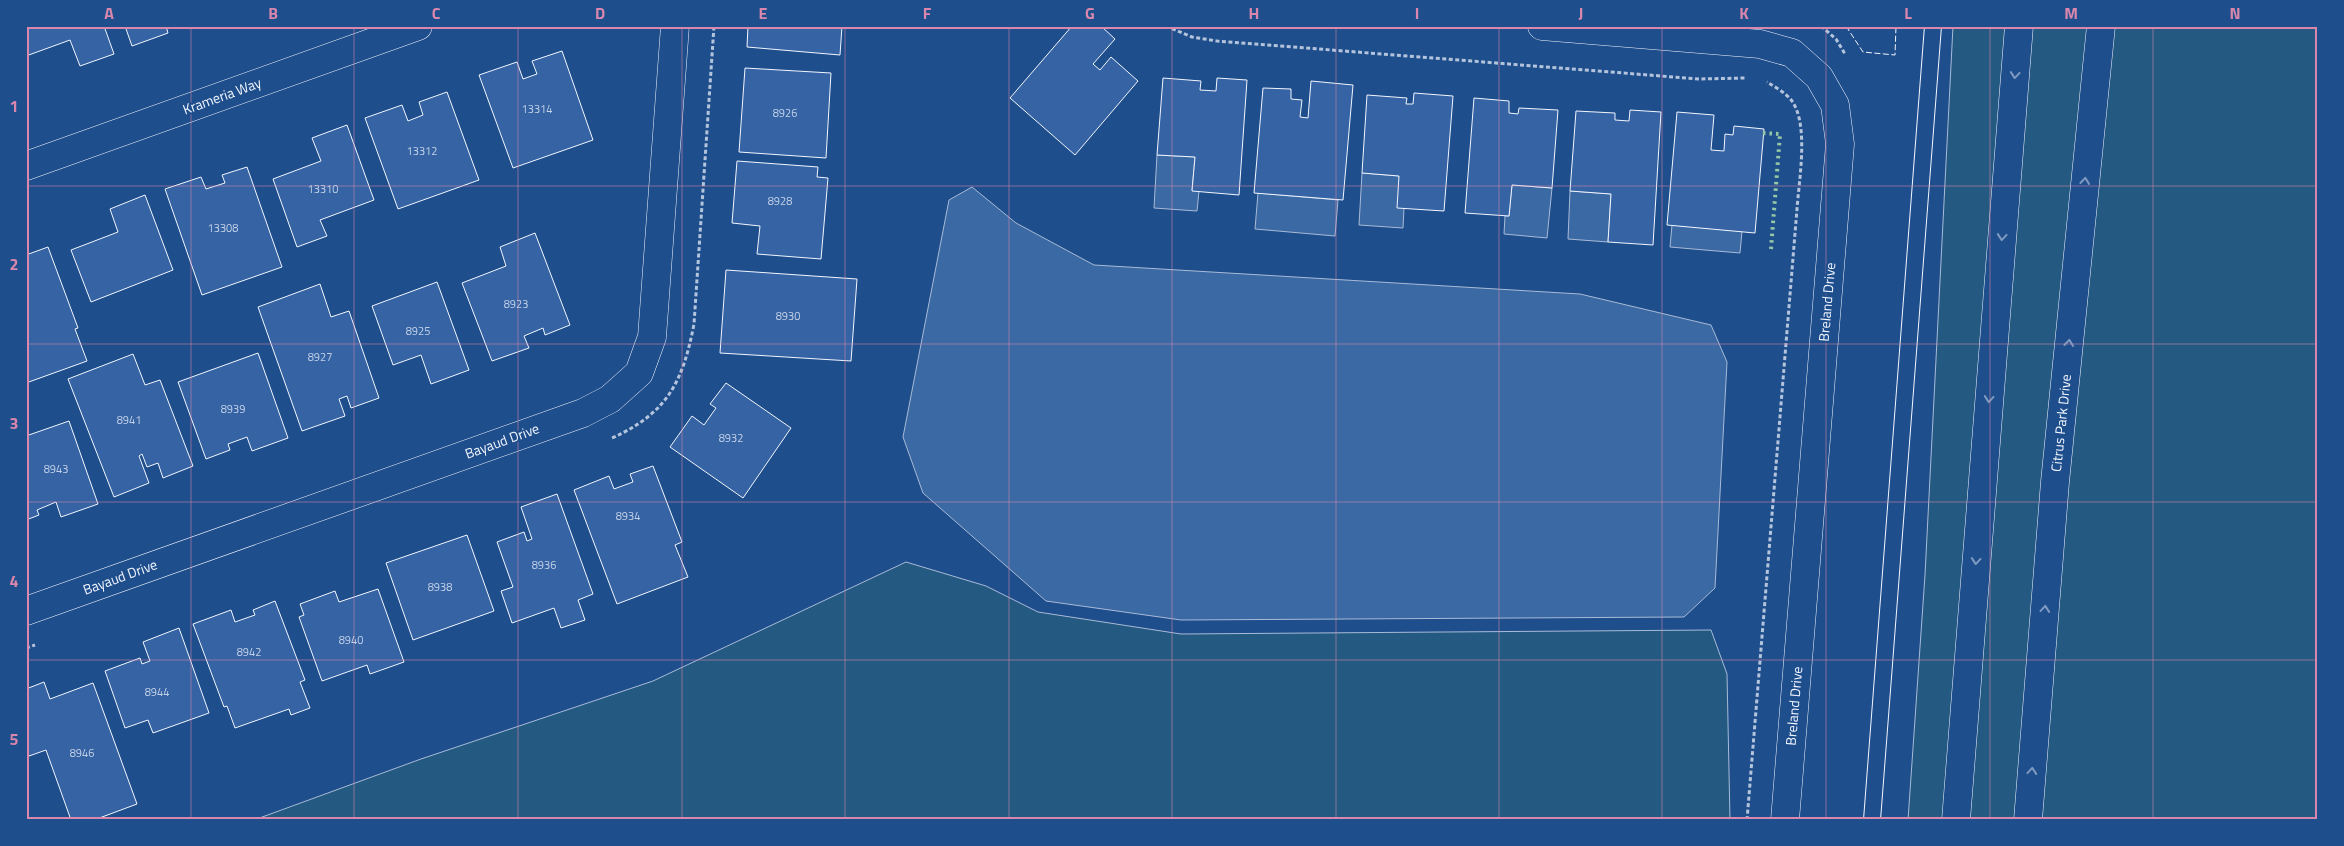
<svg xmlns="http://www.w3.org/2000/svg" width="2344" height="846" viewBox="0 0 2344 846" font-family="'Titillium Web',sans-serif">
<rect width="100%" height="100%" fill="#1f4e8c"/>
<path fill="#245a82" stroke="#a8bbd7" d="M1953 26H2318V820H1908L1925 575Z
M906 562 986 586 1038 612 1181 634 1711 630 1727 674 1730 820H254L421 759 653 681Z"/>
<path fill="#3b69a3" stroke="#a8bbd7" d="M1157 155 1195 157 1192 190 1199 191 1197 211 1154 208Z
M1362 173 1399 176 1404 208 1403 228 1359 225Z
M1512 185 1552 188 1547 238 1504 234 1505 216H1509Z
M972 187 1016 223 1094 265 1580 294 1711 325 1727 362 1715 588 1684 617 1181 620 1046 601 923 493 903 437 949 200Z
M1570 191 1611 194 1608 242 1568 239Z
M1258 193 1338 200 1335 236 1255 229Z
M1672 225 1742 231 1740 253 1670 247Z"/>
<path fill="#3563a3" stroke="#f2f6ff" d="M26 26H104L114 54 80 66 70 40 26 56Z
M125 26H166L168 33 132 46Z
M748 26H842L840 55 747 47Z
M1072 26H1101L1115 39 1093 64 1100 70 1111 57 1138 81 1075 155 1010 98Z
M562 51 593 140 513 168 479 75 517 62 523 79 537 74 532 61Z
M745 68 831 73 826 158 739 152Z
M1163 78 1201 81 1200 90 1216 91 1217 78 1247 80 1239 195 1192 191 1195 157 1157 155Z
M1311 81 1353 85 1343 200 1254 193 1263 88 1291 89V99L1302 100 1300 117 1308 118Z
M447 92 479 180 398 209 365 118 402 105 408 121 423 115 419 102Z
M1414 93 1453 96 1444 211 1397 208 1399 176 1362 173 1367 95 1407 98 1406 104H1413Z
M1474 98 1509 101V113L1518 114 1519 108 1558 110 1552 188 1512 185 1509 216 1465 213Z
M1630 110 1661 112 1653 245 1608 242 1611 194 1570 191 1576 111 1615 113V120L1629 121Z
M1677 112 1714 115 1711 150 1724 151 1725 134 1733 135 1734 126 1764 129 1755 233 1667 225Z
M347 125 374 200 320 220 327 236 297 247 273 179 321 161 312 138Z
M737 161 818 167 817 177 828 178 821 259 757 254 760 226 732 223Z
M247 167 282 267 202 295 165 189 201 177 206 189 225 183 222 175Z
M145 195 173 270 91 302 71 250 118 232 110 209Z
M535 233 570 325 545 335 543 328 524 336 529 348 492 361 462 283 506 266 500 247Z
M48 247 78 328 75 329 87 361 26 383V255Z
M726 270 857 279 851 361 720 353Z
M437 282 469 370 431 384 421 355 393 365 372 306Z
M320 284 331 317 349 311 379 398 351 408 347 396 339 399 345 416 302 431 258 307Z
M258 353 288 438 252 451 247 437 228 444 230 450 206 459 178 382Z
M133 354 145 385 160 380 193 466 163 478 158 463 147 467 142 454 139 456 149 483 114 497 68 379Z
M726 383 791 428 743 498 670 447 692 416 704 425 716 408 710 404Z
M69 421 98 504 61 517 56 502 37 510 39 515 26 520V436Z
M653 466 682 542 675 545 688 577 617 604 574 490 609 476 614 489 633 482 630 474Z
M557 494 593 594 578 600 585 620 561 628 554 608 512 623 501 591 513 587 497 542 524 532 527 541 532 539 521 507Z
M467 535 494 611 413 640 386 563Z
M378 589 404 662 370 674 367 665 322 681 299 617 304 615 300 604 335 591 339 602Z
M275 601 305 680 300 682 310 708 291 715 289 709 235 728 227 706 224 707 193 624 231 610 235 622 255 615 253 610Z
M179 628 209 713 153 733 148 720 125 728 105 671 140 658 142 664 150 661 143 642Z
M44 682 50 699 93 683 137 804 94 820H71L46 750 29 756 26 748V689Z"/>
<g fill="none" stroke-linecap="round" stroke-linejoin="round">
<defs>
<path id="lane" d="M1872 820 1933 26"/>
<path id="street" d="M1542 26 1760 44 1792 53 1819 77 1835 105 1840 144 1785 820
M26 166 418 26
M26 611 583 413 610 399 639 373 652 337 675 26"/>
<path id="secondary" d="M1956 820 2019 26
M2028 820 2055 482 2101 26"/>
</defs>
<use href="#lane" stroke="#f2f6ff" stroke-width="18"/>
<use href="#street" stroke="#f2f6ff" stroke-width="29"/>
<use href="#secondary" stroke="#f2f6ff" stroke-width="29"/>
<path stroke="#b3c4dc" stroke-width="3" stroke-dasharray="4 2.5" stroke-linecap="butt" d="M1166 26 1192 37 1217 41 1699 79 1746 78
M1821 26 1836 39 1845 54
M612 438C668 413 683 381 694 324L714 26
M26 648 35 645
M1747 820 1797 209C1799 180 1809 125 1792 101 1786 93 1775 87 1767 82"/>
<use href="#lane" stroke="#1f4e8c" stroke-width="16"/>
<use href="#street" stroke="#1f4e8c" stroke-width="28"/>
<use href="#secondary" stroke="#1f4e8c" stroke-width="28"/>
<path stroke="#97c8a6" stroke-width="4" stroke-dasharray="2.5 4" stroke-linecap="butt" d="M1763 133 1780 134 1771 249"/>
<path stroke="#f2f6ff" stroke-width="1" stroke-dasharray="6 2.5" stroke-linecap="butt" d="M1846 26 1863 52 1895 55 1896 26"/>
</g>
<defs><path id="oneway-chevron" d="M-2-3.5L2.5 0L-2 3.5" fill="none" stroke-width="1.6" stroke-linecap="round" stroke-linejoin="round" transform="scale(1.25)"/></defs>
<g stroke="#7e9ac0">
<use href="#oneway-chevron" transform="translate(2015 75) rotate(95)"/>
<use href="#oneway-chevron" transform="translate(2085 181) rotate(-84)"/>
<use href="#oneway-chevron" transform="translate(2002 237) rotate(95)"/>
<use href="#oneway-chevron" transform="translate(2069 343) rotate(-84)"/>
<use href="#oneway-chevron" transform="translate(1989 399) rotate(95)"/>
<use href="#oneway-chevron" transform="translate(1976 561) rotate(95)"/>
<use href="#oneway-chevron" transform="translate(2045 609) rotate(-85)"/>
<use href="#oneway-chevron" transform="translate(2032 771) rotate(-85)"/>
</g>
<path fill="none" stroke="#da87ad" stroke-width="1" stroke-opacity="0.55" d="M191 26V820M354 26V820M518 26V820M682 26V820M845 26V820M1009 26V820M1172 26V820M1336 26V820M1499 26V820M1662 26V820M1826 26V820M1990 26V820M2153 26V820M26 186H2318M26 344H2318M26 502H2318M26 660H2318"/>
<g text-anchor="middle" stroke-width="4" stroke-linejoin="round" paint-order="stroke">
<g font-size="11" fill="#c3d1e8">
<text x="537" y="113">13314</text>
<text x="785" y="117">8926</text>
<text x="422" y="155">13312</text>
<text x="323" y="193">13310</text>
<text x="780" y="205">8928</text>
<text x="223" y="232">13308</text>
<text x="516" y="308">8923</text>
<text x="788" y="320">8930</text>
<text x="418" y="335">8925</text>
<text x="320" y="361">8927</text>
<text x="233" y="413">8939</text>
<text x="129" y="424">8941</text>
<text x="731" y="442">8932</text>
<text x="56" y="473">8943</text>
<text x="628" y="520">8934</text>
<text x="544" y="569">8936</text>
<text x="440" y="591">8938</text>
<text x="351" y="644">8940</text>
<text x="249" y="656">8942</text>
<text x="157" y="696">8944</text>
<text x="82" y="757">8946</text>
</g>
<g font-size="14" fill="#f2f6ff" stroke="#1f4e8c">
<text transform="translate(222 96) rotate(-20)" y="5">Krameria Way</text>
<text transform="translate(1827 302) rotate(-85)" y="5">Breland Drive</text>
<text transform="translate(2061 423) rotate(-84)" y="5">Citrus Park Drive</text>
<text transform="translate(502 441) rotate(-20)" y="5">Bayaud Drive</text>
<text transform="translate(120 577) rotate(-20)" y="5">Bayaud Drive</text>
<text transform="translate(1794 706) rotate(-85)" y="5">Breland Drive</text>
</g>
</g>
<rect width="2344" height="846" fill="none" stroke="#1f4e8c" stroke-width="55"/>
<rect x="28" y="28" width="2288" height="790" fill="none" stroke="#da87ad" stroke-width="2"/>
<g font-size="16" text-anchor="middle" font-weight="bold" fill="#da87ad">
<text x="109" y="19">A</text>
<text x="273" y="19">B</text>
<text x="436" y="19">C</text>
<text x="600" y="19">D</text>
<text x="763" y="19">E</text>
<text x="927" y="19">F</text>
<text x="1090" y="19">G</text>
<text x="1254" y="19">H</text>
<text x="1417" y="19">I</text>
<text x="1581" y="19">J</text>
<text x="1744" y="19">K</text>
<text x="1908" y="19">L</text>
<text x="2071" y="19">M</text>
<text x="2235" y="19">N</text>
<text x="14" y="112">1</text>
<text x="14" y="270">2</text>
<text x="14" y="429">3</text>
<text x="14" y="587">4</text>
<text x="14" y="745">5</text>
</g>
</svg>
